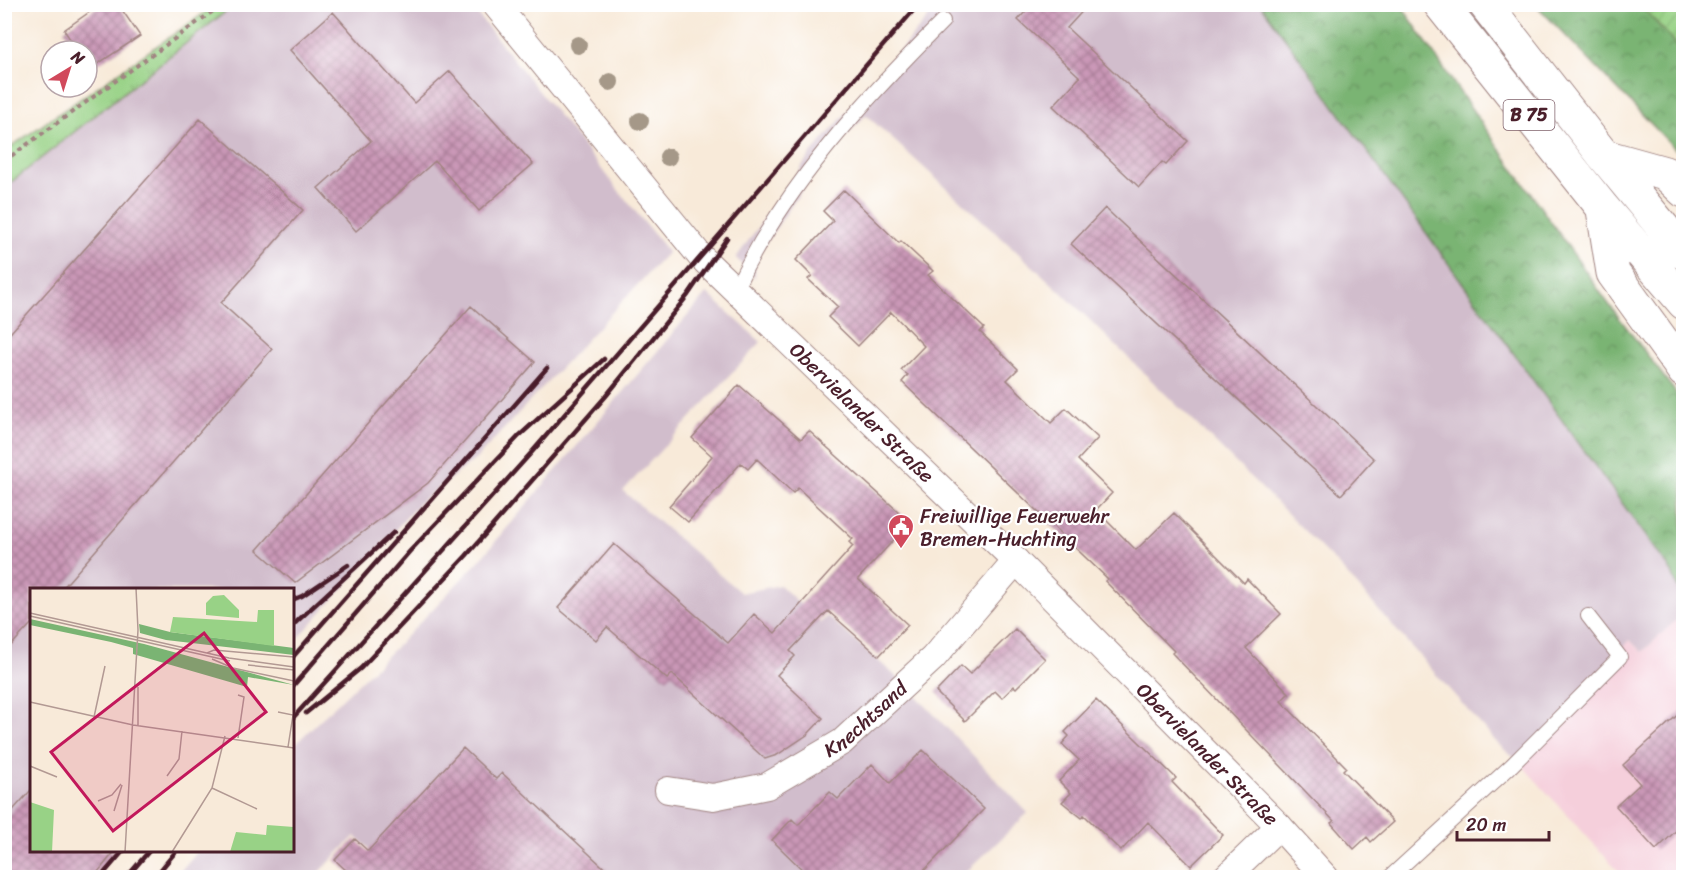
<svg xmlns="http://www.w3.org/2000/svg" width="1688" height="882" viewBox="0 0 1688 882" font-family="Sriracha,sans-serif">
<defs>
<pattern id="grass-tufts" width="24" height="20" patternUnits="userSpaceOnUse" patternTransform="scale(1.5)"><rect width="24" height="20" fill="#98d286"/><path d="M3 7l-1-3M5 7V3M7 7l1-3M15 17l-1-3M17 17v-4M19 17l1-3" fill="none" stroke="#84b474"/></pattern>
<pattern id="forest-crowns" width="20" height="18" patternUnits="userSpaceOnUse" patternTransform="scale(1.5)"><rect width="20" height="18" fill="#7ab473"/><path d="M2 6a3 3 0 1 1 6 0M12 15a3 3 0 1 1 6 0" fill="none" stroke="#66925f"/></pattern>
<pattern id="garden-furrows" width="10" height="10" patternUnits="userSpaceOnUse" patternTransform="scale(1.5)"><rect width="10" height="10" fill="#98d286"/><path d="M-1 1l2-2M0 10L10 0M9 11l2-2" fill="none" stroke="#84b474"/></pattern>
<pattern id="building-cross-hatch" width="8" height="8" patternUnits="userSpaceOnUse" patternTransform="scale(1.5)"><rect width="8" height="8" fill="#ca98b7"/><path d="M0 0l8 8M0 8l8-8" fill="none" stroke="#a67b95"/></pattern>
</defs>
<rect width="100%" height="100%" fill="#fff"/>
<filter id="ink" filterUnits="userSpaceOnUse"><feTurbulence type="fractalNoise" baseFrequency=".0167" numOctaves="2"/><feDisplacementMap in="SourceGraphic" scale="12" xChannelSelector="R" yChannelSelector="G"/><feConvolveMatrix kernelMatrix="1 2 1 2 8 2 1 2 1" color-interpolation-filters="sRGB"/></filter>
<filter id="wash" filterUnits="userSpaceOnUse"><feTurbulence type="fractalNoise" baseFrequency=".008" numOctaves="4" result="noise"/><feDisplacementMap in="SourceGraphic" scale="24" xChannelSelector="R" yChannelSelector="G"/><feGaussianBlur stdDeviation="1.35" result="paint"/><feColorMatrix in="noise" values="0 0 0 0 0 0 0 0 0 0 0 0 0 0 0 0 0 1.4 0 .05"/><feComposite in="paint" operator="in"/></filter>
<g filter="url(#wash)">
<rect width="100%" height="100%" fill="#f8ead9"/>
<path fill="#f5cfdb" d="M1683 614V877H1624L1518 761 1630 640 1642 652Z"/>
<path fill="#d1bdcc" d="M234 5H470L668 252 476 459 421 501 293 644 292 590H32V850L5 878V187Z
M939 5H1261L1672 572 1678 589 1683 596V614L1642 652 1630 640 1518 761 1499 745 1342 569 1283 509 1060 291 866 115 821 162 755 259V278L736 258 810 155Z
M707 293 761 342 623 491 741 593 780 585 820 623 827 616 906 685 1028 813 961 877H400L355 836 315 877 174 878 198 851 292 850 293 746 400 643 478 562Z"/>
<path fill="url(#grass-tufts)" stroke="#717858" stroke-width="1.5" d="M216 5H234L5 187V151Z"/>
<path fill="url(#forest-crowns)" stroke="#626a4f" stroke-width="1.5" d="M1261 5H1401L1457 88 1605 299 1683 402V596L1678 589 1672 572Z
M1536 5H1640L1683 51V157Z"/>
<path fill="url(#garden-furrows)" stroke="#717858" stroke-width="1.5" d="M1640 5H1683V51Z"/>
<g id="blocks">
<path fill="url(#building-cross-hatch)" d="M101 4H118L140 36 90 69 87 64V51H78L64 30Z
M1032 4H1089L1067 28 1188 141 1166 165 1162 162 1139 187 1053 106 1080 77 1018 20Z
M333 12 414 103 450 71 533 164 479 211 435 161 356 231 318 188 371 141 290 50Z
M200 119 303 210 221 303 272 349 61 590H32V623L4 653V340Z
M844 190 899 243 901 241 933 271 928 275 984 328 980 332 1018 369 1007 380 1051 423 1066 408 1098 438 1078 460 1112 493 1096 510 1136 550 1174 513 1244 583 1247 579 1281 614 1246 648 1289 693 1281 701 1346 767 1343 770 1393 822 1371 842 1367 837 1354 849 1331 823 1334 821 1172 653 1174 651 1105 581 1108 579 902 382 908 375 901 370 924 346 891 312 858 346 828 317 838 307 808 279 812 276 796 260 833 221 823 211Z
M1105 208 1374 459 1341 495 1071 244Z
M471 306 535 362 428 483 295 583 257 550Z
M739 385 801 439 809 431 910 522 858 579 908 625 879 656 828 611 790 651 795 656 777 675 823 718 807 735 777 755 765 759 672 674 667 679 607 627 596 640 558 608 614 544 728 643 754 614 775 633 853 546 849 542 853 539 798 488 793 493 757 459 748 469 741 463 688 522 669 506 712 456 692 438Z
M1015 629 1045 659 1016 688 1014 686 1002 698 995 691 965 721 936 692 961 666 970 674Z
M1096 700 1176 778 1172 782 1223 835 1191 866 1148 822 1121 851 1084 815 1082 818 1062 802 1071 793 1059 781 1079 760 1062 744 1069 736 1065 732Z
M1683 710V824L1656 850 1616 806 1640 784 1623 765Z
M463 748 496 779 502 773 615 878H344L349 873 335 860 355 839 368 851Z
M923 750 984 809 917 878H811L772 840 792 819 798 825 830 792 838 799 872 764 890 783Z
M32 789V850H116L93 878H4V820Z"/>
</g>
</g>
<g filter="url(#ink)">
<use href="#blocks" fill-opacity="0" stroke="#a18482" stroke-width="1.5"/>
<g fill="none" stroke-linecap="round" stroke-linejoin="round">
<defs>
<path id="service" d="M735 290C784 187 863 101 943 21
M1389 878 1511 766 1620 657 1588 616"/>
<g id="minor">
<path id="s1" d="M495 4 701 257 1016 561 1279 826 1326 878"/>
<path id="s2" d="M668 790 713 797 767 786 842 742 933 658 1016 561"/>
<path d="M1225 878 1279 826"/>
</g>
<path id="trunk" d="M1440 4 1603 208 1684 303
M1485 4 1604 156 1684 253
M1604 156 1665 173 1684 191
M1603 210 1613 273 1684 371"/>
</defs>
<use href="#service" stroke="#a18482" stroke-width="16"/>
<use href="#minor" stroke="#a18482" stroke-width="28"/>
<use href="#trunk" stroke="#a18482" stroke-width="35"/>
<path stroke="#a18482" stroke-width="4" stroke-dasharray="4.5 4.5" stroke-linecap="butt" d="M4 161 223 4"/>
<use href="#service" stroke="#fff" stroke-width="14"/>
<use href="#minor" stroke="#fff" stroke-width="26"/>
<use href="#trunk" stroke="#fff" stroke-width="33"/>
<path stroke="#4a1f2b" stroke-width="4.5" d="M292 600 302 596 348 565
M292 626 394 532
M292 658 547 368
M292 687 410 551 519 436 604 359
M306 713 361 668 466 556 606 396 688 295 727 238
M292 719 532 452 919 4
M100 878 124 850
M126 878 150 850
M154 878 177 850"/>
</g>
<g fill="#a59888">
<circle cx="578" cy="45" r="9"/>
<circle cx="610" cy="82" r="9"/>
<circle cx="640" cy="121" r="9"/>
<circle cx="668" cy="157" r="9"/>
</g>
</g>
<defs>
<symbol id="civic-pin" viewBox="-11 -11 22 30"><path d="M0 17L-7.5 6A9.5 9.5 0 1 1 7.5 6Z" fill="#d1495b" stroke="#fff"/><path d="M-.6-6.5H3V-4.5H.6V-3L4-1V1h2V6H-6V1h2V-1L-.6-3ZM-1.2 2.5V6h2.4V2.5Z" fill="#fff"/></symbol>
</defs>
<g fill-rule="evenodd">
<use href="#civic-pin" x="886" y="512" width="30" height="40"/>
</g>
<g text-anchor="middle" stroke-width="4.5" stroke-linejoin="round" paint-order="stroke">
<rect fill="#fff" stroke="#80626b" stroke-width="1.5" x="1503.5" y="100" width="51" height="30" rx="4.5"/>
<g font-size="18" font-weight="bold" fill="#4a1f2b">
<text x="1529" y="121">B 75</text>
</g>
<g font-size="20" fill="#4a1f2b" stroke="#fff">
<text dy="7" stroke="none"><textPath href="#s1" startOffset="550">Obervielander Straße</textPath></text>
<text dy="7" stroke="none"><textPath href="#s2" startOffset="220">Knechtsand</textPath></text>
<text dy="7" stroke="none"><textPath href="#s1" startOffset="1036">Obervielander Straße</textPath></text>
</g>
<g font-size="20" fill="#4a1f2b" stroke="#fff" text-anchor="start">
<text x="920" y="523">Freiwillige Feuerwehr<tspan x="920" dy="23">Bremen-Huchting</tspan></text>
</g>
</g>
<g transform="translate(30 588)">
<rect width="264" height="264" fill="#f8ead9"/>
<path d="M194 7 209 22V30L176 27V15L183 8ZM0 214 24 222 22 264H0ZM237 237 264 239V264H200L206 244 236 247Z" fill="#98d286"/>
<path d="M0 31 114 56 264 97 218 89 217 99 103 66V60L81 54 0 37ZM109 36 140 44 264 60V67L136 52 110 45Z" fill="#7ab473"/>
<path d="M228 22H244V58L140 44 143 29 227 34Z" fill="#98d286"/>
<path fill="none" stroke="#b29993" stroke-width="1.5" d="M0 25 199 70 264 79M0 28 200 73M177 65 184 62 264 69M182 71 203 80 264 93M218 77 264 82M108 99V138M0 114 103 137 264 160M248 124 263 127 258 159M64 129 75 78M208 150 214 109 208 107M0 178 27 189M137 188 149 171 152 143M182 200 227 221M68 213 82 207 91 196M84 223 92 197M95 264 108 42 106 0M142 264 182 200 195 148"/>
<path fill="#c2185b" fill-opacity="0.15" stroke="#c2185b" stroke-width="3" d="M174 45 236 124 83 243 21 164Z"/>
<rect width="264" height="264" fill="none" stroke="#4a1f2b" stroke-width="3"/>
</g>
<rect width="1688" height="882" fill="none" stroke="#fff" stroke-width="24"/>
<g transform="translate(69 69) rotate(38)"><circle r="28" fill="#ffffff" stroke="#b7a5aa" stroke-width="1.5"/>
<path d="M0-4.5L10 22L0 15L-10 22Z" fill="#d1495b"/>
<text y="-9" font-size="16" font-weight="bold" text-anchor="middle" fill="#4a1f2b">N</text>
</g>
<path d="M1457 831v9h92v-9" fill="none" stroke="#4a1f2b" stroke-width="3"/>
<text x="1466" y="831" font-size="18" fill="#4a1f2b" stroke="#ffffff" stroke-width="4.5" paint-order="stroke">20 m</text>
</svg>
